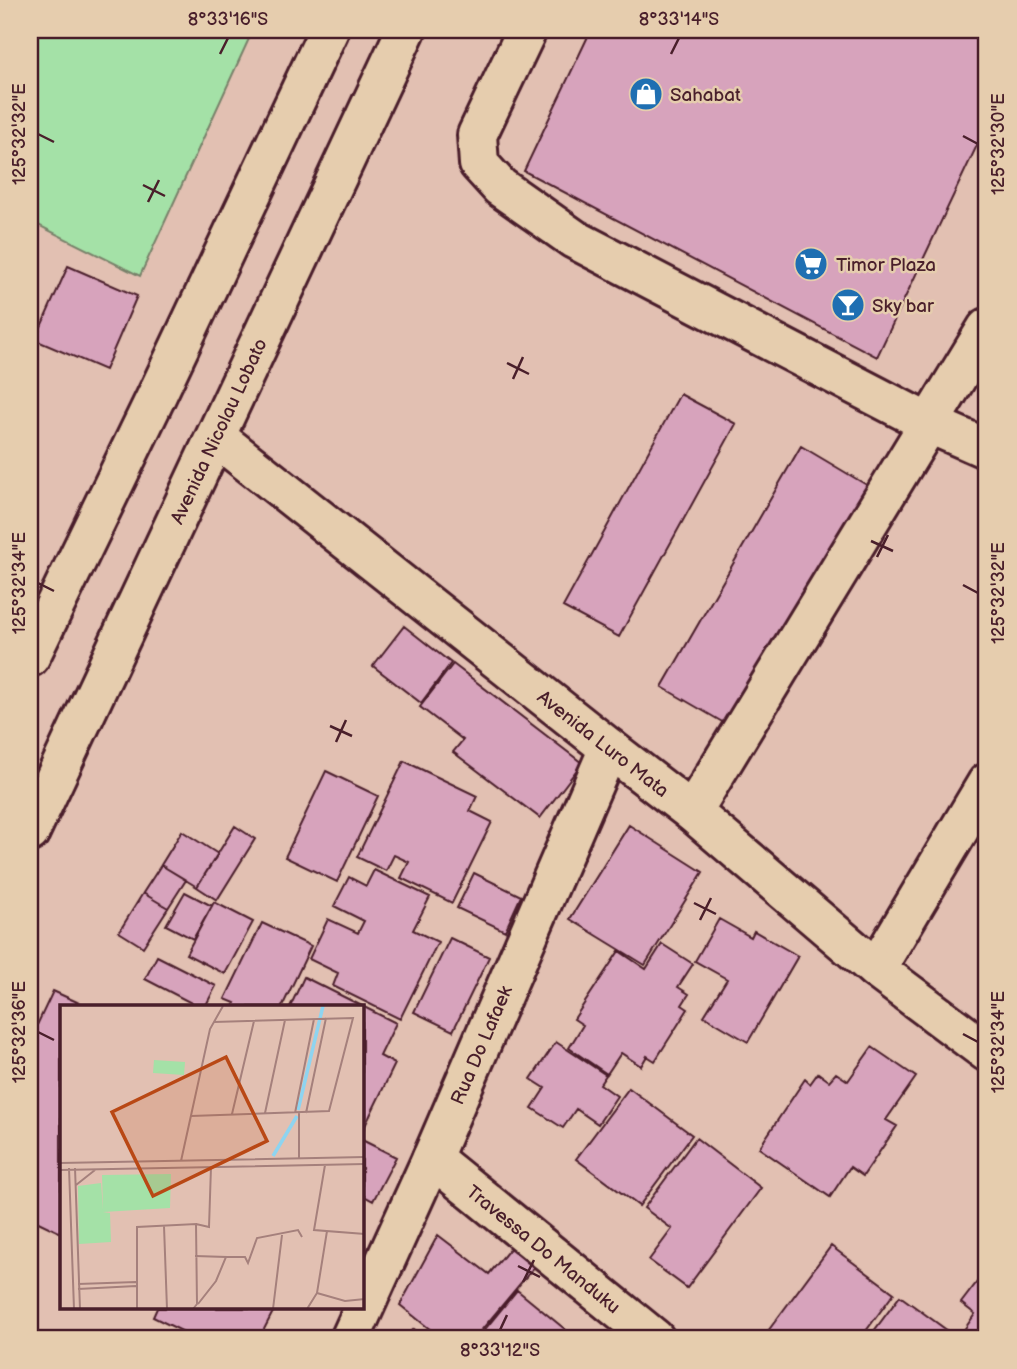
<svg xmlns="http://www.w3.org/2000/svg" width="1017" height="1369" viewBox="0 0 1017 1369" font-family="'Balsamiq Sans',sans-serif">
<rect width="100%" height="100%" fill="#e2c0b2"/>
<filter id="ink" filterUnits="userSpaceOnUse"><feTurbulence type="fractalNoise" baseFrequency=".0143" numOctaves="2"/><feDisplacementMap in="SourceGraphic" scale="14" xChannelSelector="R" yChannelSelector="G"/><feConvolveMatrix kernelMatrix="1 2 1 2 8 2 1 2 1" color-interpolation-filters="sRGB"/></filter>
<g filter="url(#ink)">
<path fill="#a4e1a7" stroke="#778069" stroke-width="2" d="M30 30H253L140 276 30 221Z"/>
<path fill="#d7a3bc" stroke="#4a1f2b" stroke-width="2" d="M591 30H987V145L979 141 877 357 524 171Z
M68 266 137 296 105 370 35 340Z
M680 394 736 424 619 637 563 607Z
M801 446 870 487 731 727 662 687Z
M404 626 451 663 421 703 373 666Z
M453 664 582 763 540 818 453 752 463 740 420 707Z
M404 761 477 796 470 811 492 822 452 903 401 878 409 862 394 855 386 871 357 857Z
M326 771 378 796 337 882 285 857Z
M629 825 703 872 645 965 570 919Z
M235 826 255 839 217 900 197 887Z
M182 831 218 854 197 887 161 865Z
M161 865 186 880 168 908 143 893Z
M374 870 430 897 413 930 438 942 400 1019 333 986 338 973 309 959 328 919 358 933 364 921 334 906 349 877 366 886Z
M474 873 521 896 505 931 457 908Z
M185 892 212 906 193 939 166 925Z
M143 893 168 908 143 947 119 932Z
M214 902 253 922 225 974 186 954Z
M719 919 751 937 754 931 798 956 748 1042 704 1016 727 979 695 961Z
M262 923 311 946 282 1007H233L235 1003 225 999Z
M450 938 489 957 453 1031 414 1012Z
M662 944 693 964 678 987 689 994 682 1005 688 1009 655 1061 647 1056 641 1066 621 1053 607 1074 569 1048 583 1025 574 1019 619 951 646 969Z
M157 956 216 986 205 1007H199L145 979Z
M304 977 396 1023 380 1056 395 1064 362 1132V1007H290Z
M53 991 88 1007H61V1233L30 1218V1040Z
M556 1042 606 1075 600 1084 617 1096 598 1124 576 1109 563 1128 532 1108 545 1088 531 1079Z
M872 1047 916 1077 886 1120 897 1126 863 1176 850 1167 830 1197 759 1148 805 1079 810 1084 818 1073 829 1081 836 1073 848 1081Z
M629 1088 692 1135 639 1206 576 1159Z
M696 1138 761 1188 687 1288 649 1260 672 1229 644 1208Z
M362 1140 396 1157 373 1201 362 1195Z
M438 1235 489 1274 512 1246 535 1266 474 1339H442L400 1305Z
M831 1246 894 1293 860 1339H778L768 1331Z
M987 1269V1339H962L959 1337 975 1314 961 1303Z
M517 1290 577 1339H477Z
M30 1295 38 1298 30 1315Z
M900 1296 948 1331 942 1339H868Z
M157 1308H275L259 1339H198L153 1317Z
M414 1329 426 1339H405Z"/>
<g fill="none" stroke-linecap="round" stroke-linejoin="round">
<defs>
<g id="minor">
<path d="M527 30 477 135 479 164 500 187 574 239 930 424 987 449"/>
<path d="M692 812 987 328"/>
<path d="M876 969 987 783"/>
<path id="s1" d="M432 1158 655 1339"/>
<path id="s2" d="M350 1339 432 1158 609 748"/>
</g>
<g id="major">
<path id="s3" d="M216 437 609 748 692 812 876 969 987 1052"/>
<path d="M30 657 155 399 329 30"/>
<path id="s4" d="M30 832 406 30"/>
</g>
</defs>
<use href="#minor" stroke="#4a1f2b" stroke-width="44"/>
<use href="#major" stroke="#4a1f2b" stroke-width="44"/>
<use href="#minor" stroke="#e6cdae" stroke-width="38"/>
<use href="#major" stroke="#e6cdae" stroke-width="38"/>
</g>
</g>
<path fill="none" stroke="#4a1f2b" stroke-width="2.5" d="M220 54 228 38M671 54 679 38M38 134 54 142M963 136 978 144M143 185 165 196M148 202 159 180M507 363 529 374M513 379 523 357M871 541 893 551M877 557 888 535M38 583 54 591M963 585 978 593M330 726 352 736M336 742 346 720M694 903 716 914M700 920 711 898M38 1032 54 1040M963 1034 978 1042M518 1266 540 1277M523 1282 534 1260M500 1330 507 1315"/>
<defs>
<symbol id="shop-disc" viewBox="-11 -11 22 22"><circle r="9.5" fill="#1f6fb2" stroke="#e6cdae"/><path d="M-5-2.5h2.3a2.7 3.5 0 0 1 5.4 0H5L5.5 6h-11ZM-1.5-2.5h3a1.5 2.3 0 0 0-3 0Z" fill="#fff"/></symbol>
<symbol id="supermarket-disc" viewBox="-11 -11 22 22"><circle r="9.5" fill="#1f6fb2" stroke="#e6cdae"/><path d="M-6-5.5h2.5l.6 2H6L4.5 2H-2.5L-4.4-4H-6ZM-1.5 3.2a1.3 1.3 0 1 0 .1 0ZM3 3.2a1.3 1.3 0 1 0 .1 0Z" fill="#fff"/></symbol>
<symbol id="bar-disc" viewBox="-11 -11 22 22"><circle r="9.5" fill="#1f6fb2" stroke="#e6cdae"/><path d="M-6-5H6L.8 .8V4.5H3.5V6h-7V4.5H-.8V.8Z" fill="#fff"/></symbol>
</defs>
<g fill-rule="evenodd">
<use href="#shop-disc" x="627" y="75" width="38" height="38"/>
<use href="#supermarket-disc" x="792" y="245" width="38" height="38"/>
<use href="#bar-disc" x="829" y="286" width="38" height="38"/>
</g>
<g text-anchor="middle" stroke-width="5" stroke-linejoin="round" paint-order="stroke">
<g font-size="19" fill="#4a1f2b" stroke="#e6cdae" text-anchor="start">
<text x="670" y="101">Sahabat</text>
<text x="836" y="271">Timor Plaza</text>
<text x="872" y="312">Sky bar</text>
</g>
<g font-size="19" fill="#4a1f2b" stroke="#e6cdae">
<text dy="7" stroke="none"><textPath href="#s4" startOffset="443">Avenida Nicolau Lobato</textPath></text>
<text dy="7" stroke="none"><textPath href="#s3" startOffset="494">Avenida Luro Mata</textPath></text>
<text dy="7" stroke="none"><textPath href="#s2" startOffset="322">Rua Do Lafaek</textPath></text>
<text dy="7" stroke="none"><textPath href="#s1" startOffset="144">Travessa Do Manduku</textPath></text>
</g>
</g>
<g transform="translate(60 1005)">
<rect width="304" height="304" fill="#e2c0b2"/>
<path d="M94 55 125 57 124 70 93 68ZM111 169 110 203 43 207 50 208 51 237 19 239 18 181 41 178 43 205 42 170Z" fill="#a4e1a7"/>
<path fill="none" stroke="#8ed4f0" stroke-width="3.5" d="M238 105 263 1M213 151 237 111"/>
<path fill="none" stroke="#a5807c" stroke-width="2" d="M205 108 225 15M235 108 254 14M239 108V154M246 108 266 13M172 109 194 16M131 111 269 106 293 13 154 17M121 156 150 24 163 1M0 158 305 152M265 160 254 225 305 229M9 163 14 304M15 163 20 304M0 165 305 159M16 180 35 165M136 219 149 222 151 162M104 221 107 304M135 251 166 252 156 276 138 299M166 252H185L188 258 197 233 238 225 242 232M18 279 76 277M18 284 76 281M257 288 285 296 305 294M77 304V222L136 219 137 299 133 304M213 304 222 230M247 304 257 288 267 226"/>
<path fill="#b94815" fill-opacity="0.15" stroke="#b94815" stroke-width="3.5" d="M166 52 207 136 93 191 52 107Z"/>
<rect width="304" height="304" fill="none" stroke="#4a1f2b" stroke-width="3.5"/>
</g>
<rect width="1017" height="1369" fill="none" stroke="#e6cdae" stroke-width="77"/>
<rect x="38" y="38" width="940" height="1292" fill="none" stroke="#4a1f2b" stroke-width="2.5"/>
<g font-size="18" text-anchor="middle" fill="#4a1f2b">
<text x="228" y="25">8°33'16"S</text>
<text x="679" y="25">8°33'14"S</text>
<text transform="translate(19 134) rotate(-90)" y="6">125°32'32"E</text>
<text transform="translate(998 144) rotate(-90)" y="6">125°32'30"E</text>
<text transform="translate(19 583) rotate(-90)" y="6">125°32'34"E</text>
<text transform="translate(998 593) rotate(-90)" y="6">125°32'32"E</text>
<text transform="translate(19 1032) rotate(-90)" y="6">125°32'36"E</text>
<text transform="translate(998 1042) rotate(-90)" y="6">125°32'34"E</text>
<text x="500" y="1356">8°33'12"S</text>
</g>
</svg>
